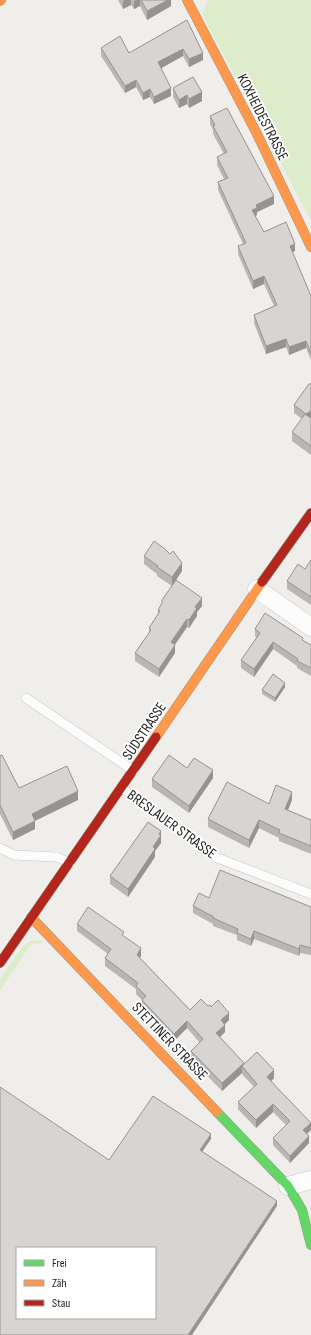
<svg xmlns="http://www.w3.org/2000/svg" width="311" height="1335" viewBox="0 0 311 1335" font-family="'Sofia Sans Condensed',sans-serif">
<rect width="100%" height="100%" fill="#f0eeeb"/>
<path fill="#ddeccb" d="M208 0H311V221L202 14Z
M37 940 44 943 31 944 0 991V979L23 946 30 941Z"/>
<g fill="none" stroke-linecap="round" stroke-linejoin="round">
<defs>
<path id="lane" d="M26 698 134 771
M122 788 215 857 311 894
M0 848 14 855 57 857 70 863"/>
<path id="street" d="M257 589 311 627
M288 1186 311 1180"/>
<path id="fast" d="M217 1112 288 1186 302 1210 311 1245"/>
<path id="slow" d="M187 0 257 134 311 247
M0 1 1 0
M156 737 262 582
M31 917 217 1112"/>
<path id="jam" d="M262 582 311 513
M0 963 156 737"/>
</defs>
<use href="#lane" stroke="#c9c8c7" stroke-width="10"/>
<use href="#street" stroke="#c9c8c7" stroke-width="19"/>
<use href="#fast" stroke="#999a82" stroke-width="10"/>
<use href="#slow" stroke="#999a82" stroke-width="10"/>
<use href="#jam" stroke="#999a82" stroke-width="10"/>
<use href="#lane" stroke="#fdfcfc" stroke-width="9"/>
<use href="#street" stroke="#fdfcfc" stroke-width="18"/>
<use href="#fast" stroke="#63d668" stroke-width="9"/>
<use href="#slow" stroke="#ff974d" stroke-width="9"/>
<use href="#jam" stroke="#b3261e" stroke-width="9"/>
</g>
<path fill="#b9b6b5" d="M118 0H171V6L147 20 140 6 134 9 131 5 123 9Z
M187 20 203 60 189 67 183 56 161 68 171 96 154 104 150 97 143 100 136 87 125 93 101 56V48L129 53Z
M173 88 202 101 189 108 187 104 179 108 173 97Z
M210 116 274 204 257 212V215L255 216 264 232 295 251 292 252 311 296V360L306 348 289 355 286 347 266 354 254 323V315L274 306 264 284 253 289 238 254V246L243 244 218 190V182L224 179 217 165V157L224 154 213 134V130L210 124Z
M311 383V455L292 441V432L302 419 294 413V405Z
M144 556 182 571 176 580 202 606 197 612V616L189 628 187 627 175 645V653L159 677 135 661V653L149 633V628L158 614V610L162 604V600L172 586 157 576V574L144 564Z
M311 560V605L287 589V581L305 569Z
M255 629 303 641 311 645V676L297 668V666L273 649 254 677 241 668V660L257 638 255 636Z
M285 687 275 702 262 694V690Z
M0 756 19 788 78 800 35 821V829L13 840 0 814Z
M187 768 213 778 189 813 152 787V779Z
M292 800 288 810 311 820V854L279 841V838L259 828 249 848 208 827V819L269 804Z
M161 831V843L155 851V857L128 897 110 884V876Z
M209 898 311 907V955L300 953 299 956 254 939 251 946 237 940V935L213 926V924L193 913V906Z
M77 924 124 937 141 956 140 958 190 1010 208 1006 211 1007 229 1020 225 1024V1032L220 1037 244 1064 274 1078 271 1081 311 1130 307 1134 309 1143 290 1163 273 1145V1138L286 1125 273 1112 256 1128 238 1109V1102L254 1087 242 1074V1073L222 1091 191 1059V1051L200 1043 187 1028 174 1041 142 1008V1000L136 994V989L105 966V958L108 954 77 931Z"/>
<path fill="#969493" d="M125 0H131V5L123 9V1Z
M136 0H140V6L134 9V1Z
M168 0H171V6L147 20V11Z
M183 49V56L158 70V62Z
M203 53V60L189 67V59Z
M136 80V87L125 93V86Z
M171 88V96L154 104V97Z
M150 89V97L143 100V93Z
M202 92V101L189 108V99Z
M187 95V104L179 108V100Z
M274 196V204L257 212V215L252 218V210L256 205Z
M295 244V251L290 254V246Z
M264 276V284L253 289V281Z
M286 339V347L266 354V346Z
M306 341V348L289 355V347Z
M311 411V419L306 421V414Z
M182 563V571L172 586V577Z
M202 598V606L197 612V616L189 628V620L195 607Z
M187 619V627L171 650V642Z
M273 642V649L254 677V669Z
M175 645V653L159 677V669Z
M285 683V687L275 702V698Z
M213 770V778L189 813V806Z
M78 791V800L32 822V814Z
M292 792V800L285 817V809Z
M259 820V828L249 848V840Z
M35 821V829L13 840V832Z
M161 831V843L155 851V857L128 897V889L153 847 159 834Z
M254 931V939L251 946V939Z
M300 945V953L299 956V949Z
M141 948V956L137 962V955Z
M229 1013V1020L221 1028V1020Z
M187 1021V1028L174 1041V1034Z
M225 1025V1032L216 1041V1033Z
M244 1063V1069L242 1066V1073L222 1091V1083Z
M274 1070V1078L267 1085V1077Z
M273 1104V1112L256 1128V1120Z
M311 1123V1130L303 1137V1130Z
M211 1134V1139L200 1155V1150Z
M309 1136V1143L290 1163V1156Z
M277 1201V1206L192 1335H188Z"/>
<path fill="#d7d4d2" stroke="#969493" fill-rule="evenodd" d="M141 0H168L147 11Z
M187 20 203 53 189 59 183 49 158 62 171 88 154 97 150 89 143 93 136 80 125 86 101 48 120 36 129 53Z
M193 77 202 92 189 99 187 95 179 100 173 88Z
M227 108 274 196 256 205 257 208 252 210 264 232 286 222 295 244 290 246 311 296V353L306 341 289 347 286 339 266 346 254 315 277 305 264 276 253 281 238 246 246 243 218 182 228 178 217 157 227 152 213 126 215 125 210 116Z
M311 383V411L306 414 294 405 308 385Z
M305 414 311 418V446L292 432Z
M154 541 165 549 170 554 173 551 182 563 172 577 157 567 158 566 144 556Z
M311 560V597L287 581 298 564 305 569Z
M176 580 202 598 195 607 197 608 189 620 187 619 171 642 175 645 159 669 135 653 151 630 149 628 160 611 158 610 162 603V600Z
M265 613 303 638 302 640 311 645V668L297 661 298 659 273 642 254 669 241 660 260 633 255 629Z
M273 674 285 683 275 698 262 690Z
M2 755 19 788 67 766 78 791 32 814 35 821 13 832 0 805V756Z
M169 755 187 768 194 758 213 770 189 806 152 779Z
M227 782 269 804 276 785 292 792 285 809 311 820V846L279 833 280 830 259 820 249 840 208 819Z
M148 822 161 831 159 834 161 835 153 847 155 849 128 889 110 876Z
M220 870 311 907V948L300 945 299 949 254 931 251 939 237 933 238 929 213 918 214 917 193 906 199 893 209 898Z
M88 907 124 932 122 935 141 948 137 955 190 1010 201 999 208 1006 210 1005 211 1007 218 1000 229 1013 221 1020 225 1025 216 1033 244 1063 222 1083 191 1051 203 1039 187 1021 174 1034 142 1000 146 996 136 986 138 983 105 958 111 949 77 924Z
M257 1052 274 1070 267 1077 311 1123 303 1130 309 1136 290 1156 273 1138 290 1121 273 1104 256 1120 238 1102 257 1084 242 1066Z
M0 1087 109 1160 153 1096 211 1134 200 1150 277 1201 188 1335H0ZM17 1248H155V1318H17Z"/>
<g text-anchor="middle" stroke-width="3.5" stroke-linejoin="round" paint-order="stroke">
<g font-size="15" fill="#222" stroke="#fff">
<text transform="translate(263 117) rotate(63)" y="5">KOXHEIDESTRASSE</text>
<text transform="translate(144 731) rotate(-56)" y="5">SÜDSTRASSE</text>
<text transform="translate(172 824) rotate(36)" y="5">BRESLAUER STRASSE</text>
<text transform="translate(170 1041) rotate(46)" y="5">STETTINER STRASSE</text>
</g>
</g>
<rect x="16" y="1247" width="140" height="72" fill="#ffffff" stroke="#a7a7a7"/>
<rect x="24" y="1260" width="20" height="6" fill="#63d668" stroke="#a7a7a7"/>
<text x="52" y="1267" font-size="12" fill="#222222">Frei</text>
<rect x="24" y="1280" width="20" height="6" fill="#ff974d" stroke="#a7a7a7"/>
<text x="52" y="1287" font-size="12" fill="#222222">Zäh</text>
<rect x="24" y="1300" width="20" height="6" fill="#b3261e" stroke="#a7a7a7"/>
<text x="52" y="1307" font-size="12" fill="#222222">Stau</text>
</svg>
